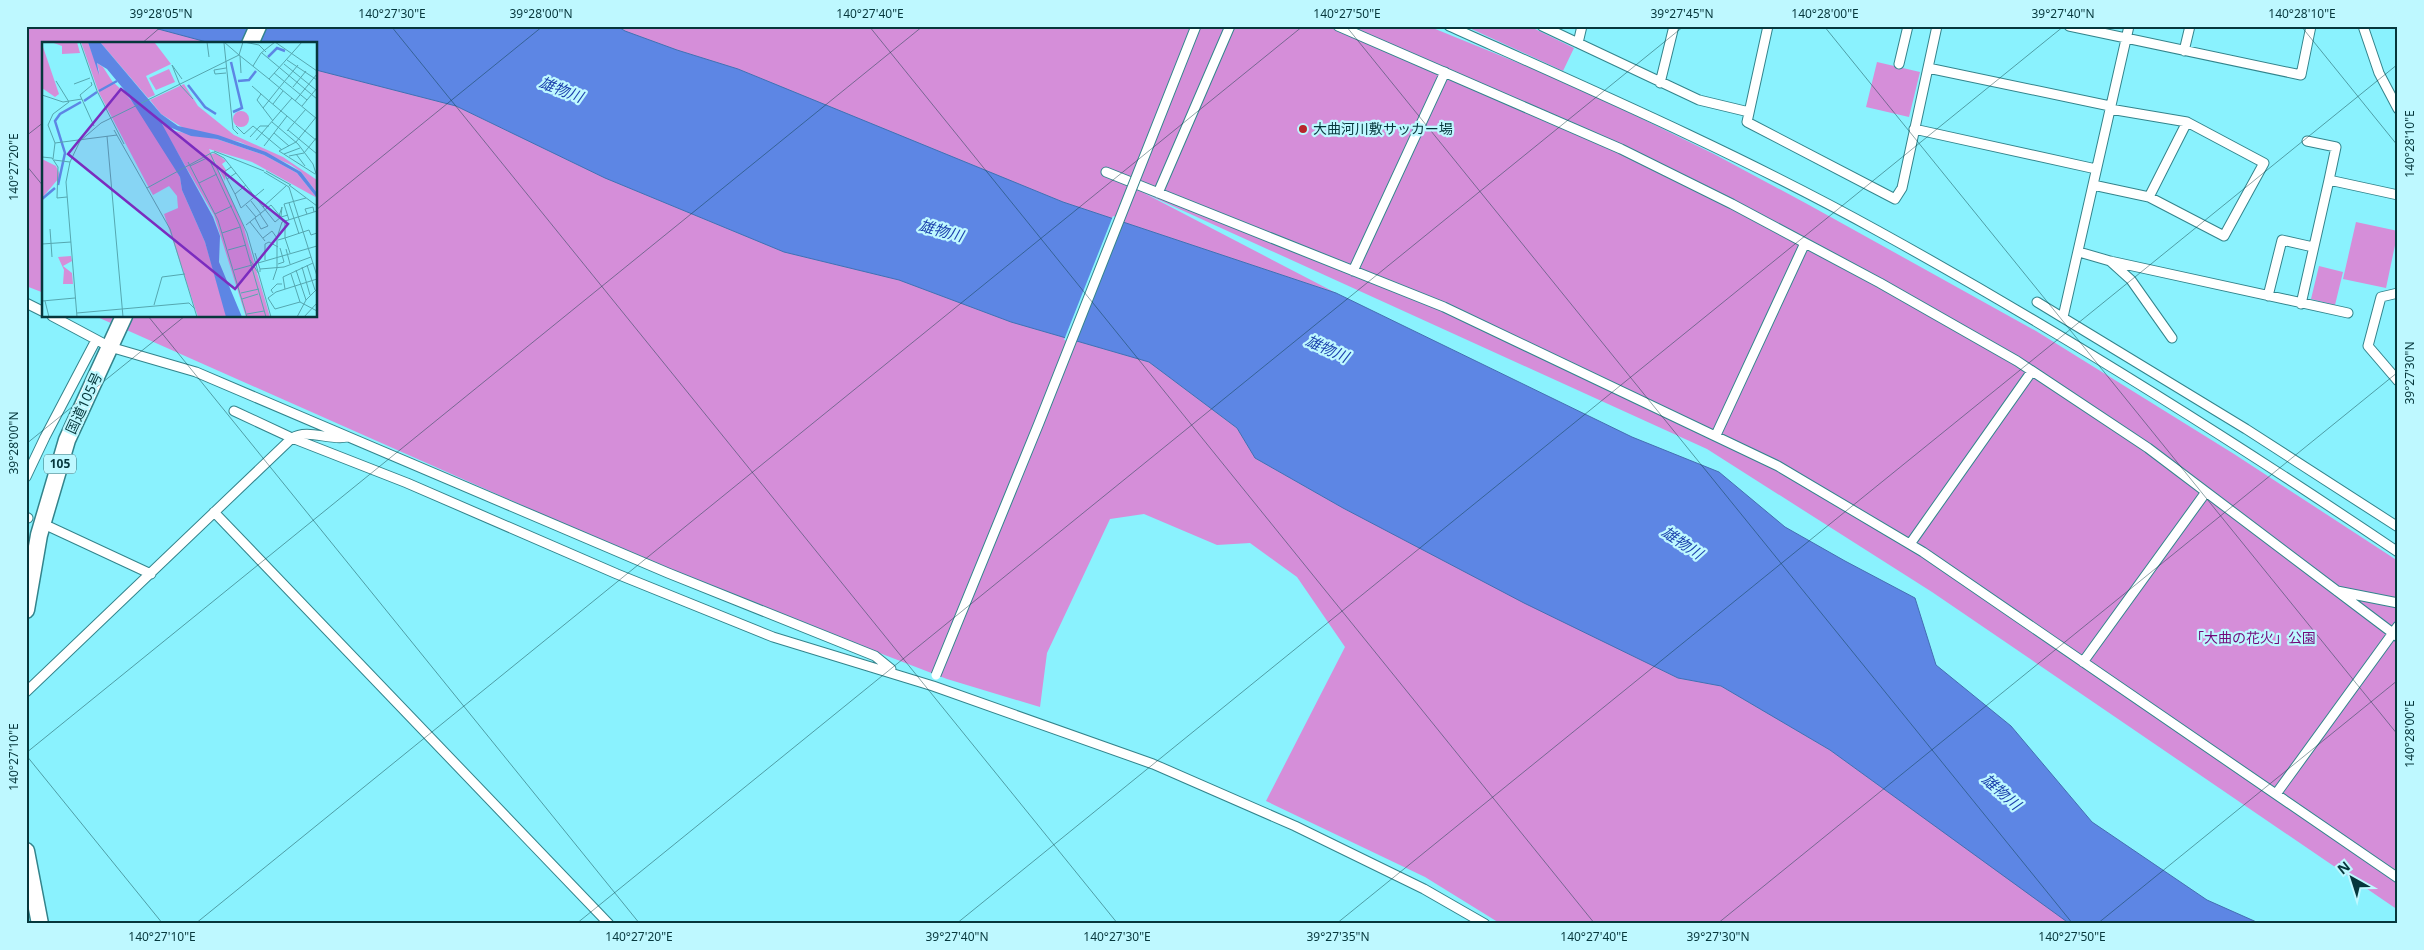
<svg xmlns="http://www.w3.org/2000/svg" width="2424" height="950" viewBox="0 0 2424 950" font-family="'Noto Sans','Noto Sans JP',sans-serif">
<rect width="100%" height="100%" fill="#8af2fe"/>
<path fill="#d58ed9" d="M26 26H147L214 44H44V293L26 286Z
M617 26H1428L1577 87 1714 154 1809 205 2036 331 2234 454 2398 561V910L1932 592 1707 449 1142 192 1336 293 1063 202 738 69 677 50 625 31Z
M1465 26H1529L1574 48 1563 71Z
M1877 62 1920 72 1909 117 1866 107Z
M316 70 456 106 605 178 784 252 899 280 1011 322 1149 362 1237 428 1255 458 1343 508 1678 678 1721 686 1830 750 2073 924H1501L1425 877 1266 801 1345 647 1297 577 1250 543 1217 545 1144 514 1110 519 1047 653 1040 707 947 679 695 582 95 316H316Z
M2356 222 2398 231 2386 288 2343 279Z
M2319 266 2343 272 2335 305 2311 299Z"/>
<path fill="#5d86e4" stroke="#436eb2" d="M147 26H617L625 31 677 50 738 69 1063 202 1336 293 1632 437 1719 472 1785 527 1845 561 1915 598 1936 665 2011 726 2092 822 2207 900 2261 924H2070L1830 750 1721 686 1678 678 1524 603 1343 508 1255 458 1237 428 1149 362 1011 322 899 280 784 252 605 178 456 106 316 70V44H214Z"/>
<path fill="#8af2fe" d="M1113 216 1124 220 1075 343 1064 340Z"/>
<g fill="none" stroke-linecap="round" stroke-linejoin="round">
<defs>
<path id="street" d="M1338 26 1621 149 1732 204 1880 283 2017 361 2148 448 2398 637
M1449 26C1594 91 1739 154 1878 231 2056 329 2229 438 2398 552
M1542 26 1578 43
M1582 26 1578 43 1699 100 1749 112
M1768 26 1747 122 1895 199 1902 188 1937 26
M2069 26 2301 75 2311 26
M2363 26 2379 73 2398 109
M2184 51 2190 26
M1899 64 1908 26
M1928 68 2110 106
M1660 83 1674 26
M1914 129 2096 169
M2307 141 2336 147 2329 180
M1106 172 1444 307 1778 466 1923 552 2398 878
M2093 185 2149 197 2224 236 2264 163 2187 122 2110 109
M1158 193 1230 26
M2149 197 2187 122
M2079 252 2110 261 2348 313
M2110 261 2131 280 2172 338
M1353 271 1445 72
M2398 293 2381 297 2368 346 2398 381
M2268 296 2282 240 2313 247
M2037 302 2246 429 2398 527
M26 303 44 312
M2301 304 2329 180 2398 195
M52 316 110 347 196 372 668 573 875 656 891 669
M2063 317 2129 26
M234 411 292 438 407 483 617 574 773 637 933 686 1153 764 1295 826 1424 889 1485 924
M1716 435 1805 243
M26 477 45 437 96 340
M214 512 609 924
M26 517 28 518
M50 527 151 574
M1910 544 2032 371
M2337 591 2398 603
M2083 662 2206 492
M26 692 292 438C308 428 329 441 347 437
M2276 794 2398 626"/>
<path id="highway" d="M250 44 258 26
M26 610 39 535 67 440 124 316
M26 851 40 924"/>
</defs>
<use href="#street" stroke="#33848c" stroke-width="11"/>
<use href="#highway" stroke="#33848c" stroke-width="19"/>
<use href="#street" stroke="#fff" stroke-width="9"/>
<use href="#highway" stroke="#fff" stroke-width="16"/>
<defs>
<path id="street-bridge" d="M936 675 1039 423 1196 26"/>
</defs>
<use href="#street-bridge" stroke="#33848c" stroke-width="11" stroke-linecap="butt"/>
<use href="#street-bridge" stroke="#fff" stroke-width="9"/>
</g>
<path fill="none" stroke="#06373c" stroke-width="1" stroke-opacity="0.45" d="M391 26 1118 924M869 26 1595 924M1346 26 2073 924M1824 26 2398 735M2301 26 2398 146M141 44 162 26M26 136 44 122M26 165 44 187M316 210 543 26M148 316 640 924M26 444 185 316M26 753 923 26M26 755 163 924M195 924 1303 26M576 924 1684 26M956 924 2064 26M1336 924 2398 64M1717 924 2398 372M2097 924 2398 680"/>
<circle fill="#b7262b" stroke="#bef8ff" stroke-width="2" cx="1303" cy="129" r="5"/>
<g text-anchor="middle" stroke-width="4.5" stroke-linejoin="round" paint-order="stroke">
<rect fill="#bef8ff" stroke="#3d7176" stroke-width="1" x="44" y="454.5" width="32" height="19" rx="4"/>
<g font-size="12" font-weight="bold" fill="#06373c">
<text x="60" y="468">105</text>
</g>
<g font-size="14" fill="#06373c" stroke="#bef8ff" text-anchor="start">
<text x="1313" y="134">大曲河川敷サッカー場</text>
</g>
<g font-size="14" fill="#06373c" stroke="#bef8ff">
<text transform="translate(84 403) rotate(-65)" y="5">国道105号</text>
</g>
<g font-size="14" fill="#720879" stroke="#bef8ff">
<text x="2253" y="643">「大曲の花火」公園</text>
</g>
<g font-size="15" font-style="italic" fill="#1a3fac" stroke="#bef8ff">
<text transform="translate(561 90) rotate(21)" y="5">雄物川</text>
<text transform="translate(941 231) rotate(15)" y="5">雄物川</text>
<text transform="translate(1327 349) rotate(24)" y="5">雄物川</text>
<text transform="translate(1682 543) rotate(34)" y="5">雄物川</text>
<text transform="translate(2001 792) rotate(41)" y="5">雄物川</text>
</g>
</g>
<g transform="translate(42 42)">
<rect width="275" height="275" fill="#8af2fe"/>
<path d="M9 0H35L38 11 20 12V4ZM39 0H46L58 33 55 21 61 25 70 39 84 52 105 79 138 135 140 148 163 200 185 275H156L122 172 136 166 135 154 127 144 111 153 107 146 57 51ZM58 0 113 1 129 22 104 34 113 53 106 56ZM0 2 17 52 13 55 0 46ZM127 27 133 40 114 48 107 36ZM142 42 156 64 192 93 241 115 275 138V151L259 130 249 123 198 100 143 87 119 72 108 58ZM191 77a8 8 0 1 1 16 0a8 8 0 1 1-16 0ZM123 81 133 89 175 97 222 113 255 131 275 156 210 120 167 107 201 183 228 275H204L172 173 120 84ZM174 111 184 119 180 122 184 128 183 139 169 112ZM0 117 14 124 17 131V136L0 156ZM29 214 30 219 21 224 30 231 31 242H21L22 228 16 215Z" fill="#d58ed9"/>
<path d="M46 0H58L119 72 136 84 176 93 224 110 259 130 275 151V156L255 131 222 113 175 97 149 94 120 82 171 175 178 194 177 220 200 275H184L163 200 140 148 138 135 84 50 65 27 55 21 57 33Z" fill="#5d86e4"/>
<path fill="none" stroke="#5d86e4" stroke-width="2.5" d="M226 15 235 6 243 9M189 20 200 66 191 70M196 39 207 38 214 29M146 43 163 65 174 72M57 49 75 39M42 59 55 50M16 143 23 111 13 79 18 72 39 60M0 157 13 146"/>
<path fill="none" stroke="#55a7b0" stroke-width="1" d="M38 0 55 49 82 102M165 0 167 15M182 0 197 13 201 0M202 0 217 3 224 10M233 0 275 29M182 1 191 87 196 92M220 11 275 57M198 14 199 31M245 18 275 38M242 22 274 48M211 24 219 11 233 0M184 26 172 28 173 32 184 31M232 31 265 58M140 37 130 23 138 43 151 57M227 37 275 77M14 39 27 60M49 40 50 43 38 53 52 84M32 42 48 36M210 44 227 59M251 45 264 29M237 46 256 23M219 52 215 58 231 79M0 53 21 60 40 57M227 59 275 99M253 59 275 32M231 62 241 49M260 64 275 46M221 66 237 46M230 80 256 102 271 122 275 135M194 84 202 92 211 84 240 108M72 88 128 187 155 275M246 88 275 112M245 89 264 67M232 91 247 104M65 94 81 275M208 95 218 84H227M214 98 250 56M13 101 6 83 11 72 27 60M222 104 245 74M172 109 222 129M168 111 205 191 229 275M242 112 258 106M254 112 263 124M247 114 262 111 275 95M0 115 10 116 16 125 15 156 25 155M11 117 13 101 75 93M167 117 198 184 224 275M12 118 28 120M146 120 176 178 205 275M148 124 165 116 172 122M224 129 249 143M222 130 247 145 275 234M273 132 237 109 254 100 275 74M185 137 182 130 189 125M157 141 175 132M204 143 193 152 199 166 222 147M247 143 275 164M105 146 171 110 182 116 233 180 239 175M193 152 185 137 194 131M209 159 219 172M247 161 257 192M204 163 214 175M221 165 244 144M173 172 190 164M265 172 263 167 271 165 272 170M237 174 240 165 239 174M213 176 219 187 226 184 218 172M247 178 242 162 264 156M243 179V196L267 188 269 193 275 191M208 180 223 199M204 183 229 163 239 175 246 173M8 187 10 215M180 191 198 185M221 196 230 189 235 196M236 198 243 196 248 211M0 202 29 200M244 207 248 222M186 208 204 203M213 211 218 227M208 218 217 232M223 218V202L227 200 236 205M216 221 275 204M236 222 242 220 238 206M265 223 273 248M260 225 268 253M192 228 210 223M254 228 264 258M218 230V227L242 225 269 215M249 232 258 260 275 269M231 238 235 226V196L240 180 275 169M243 247 241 235 271 221M199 251 217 247M231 251 229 248 235 242H240M226 256 234 250 275 237M226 256 233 267 258 260M200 257 216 252M0 259 33 256M3 259 7 275M112 263 120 235 143 232M35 271 147 261 153 267M205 272 222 269M35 275 24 140 28 120 38 99 59 81 197 13 227 37 260 0M255 275 264 258 275 247M262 275 275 261"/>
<path fill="#7b2cbf" fill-opacity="0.15" stroke="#7b2cbf" stroke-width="2.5" d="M79 47 246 182 193 247 26 112Z"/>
<rect width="275" height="275" fill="none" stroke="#06373c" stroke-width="2.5"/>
</g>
<rect width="2424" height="950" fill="none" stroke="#bef8ff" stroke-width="55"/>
<g transform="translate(2352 878) rotate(321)" stroke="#bef8ff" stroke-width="4" paint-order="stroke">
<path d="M0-4L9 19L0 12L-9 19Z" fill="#06373c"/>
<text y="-8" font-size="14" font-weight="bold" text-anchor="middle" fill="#06373c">N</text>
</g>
<rect x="28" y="28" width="2368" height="894" fill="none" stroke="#06373c" stroke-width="2"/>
<g font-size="12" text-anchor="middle" fill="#06373c">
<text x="161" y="18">39°28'05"N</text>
<text x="392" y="18">140°27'30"E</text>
<text x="541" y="18">39°28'00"N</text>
<text x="870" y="18">140°27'40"E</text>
<text x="1347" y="18">140°27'50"E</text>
<text x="1682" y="18">39°27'45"N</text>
<text x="1825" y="18">140°28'00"E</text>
<text x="2063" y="18">39°27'40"N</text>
<text x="2302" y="18">140°28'10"E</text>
<text transform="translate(2410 144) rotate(-90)" y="4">140°28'10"E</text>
<text transform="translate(14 167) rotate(-90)" y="4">140°27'20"E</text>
<text transform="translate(2410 373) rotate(-90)" y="4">39°27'30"N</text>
<text transform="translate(14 443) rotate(-90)" y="4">39°28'00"N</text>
<text transform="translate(2410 734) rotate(-90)" y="4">140°28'00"E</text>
<text transform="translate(14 757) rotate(-90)" y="4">140°27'10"E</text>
<text x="162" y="941">140°27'10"E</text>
<text x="639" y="941">140°27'20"E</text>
<text x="957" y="941">39°27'40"N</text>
<text x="1117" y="941">140°27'30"E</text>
<text x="1338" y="941">39°27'35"N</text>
<text x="1594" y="941">140°27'40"E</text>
<text x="1718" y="941">39°27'30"N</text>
<text x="2072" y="941">140°27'50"E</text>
</g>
</svg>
